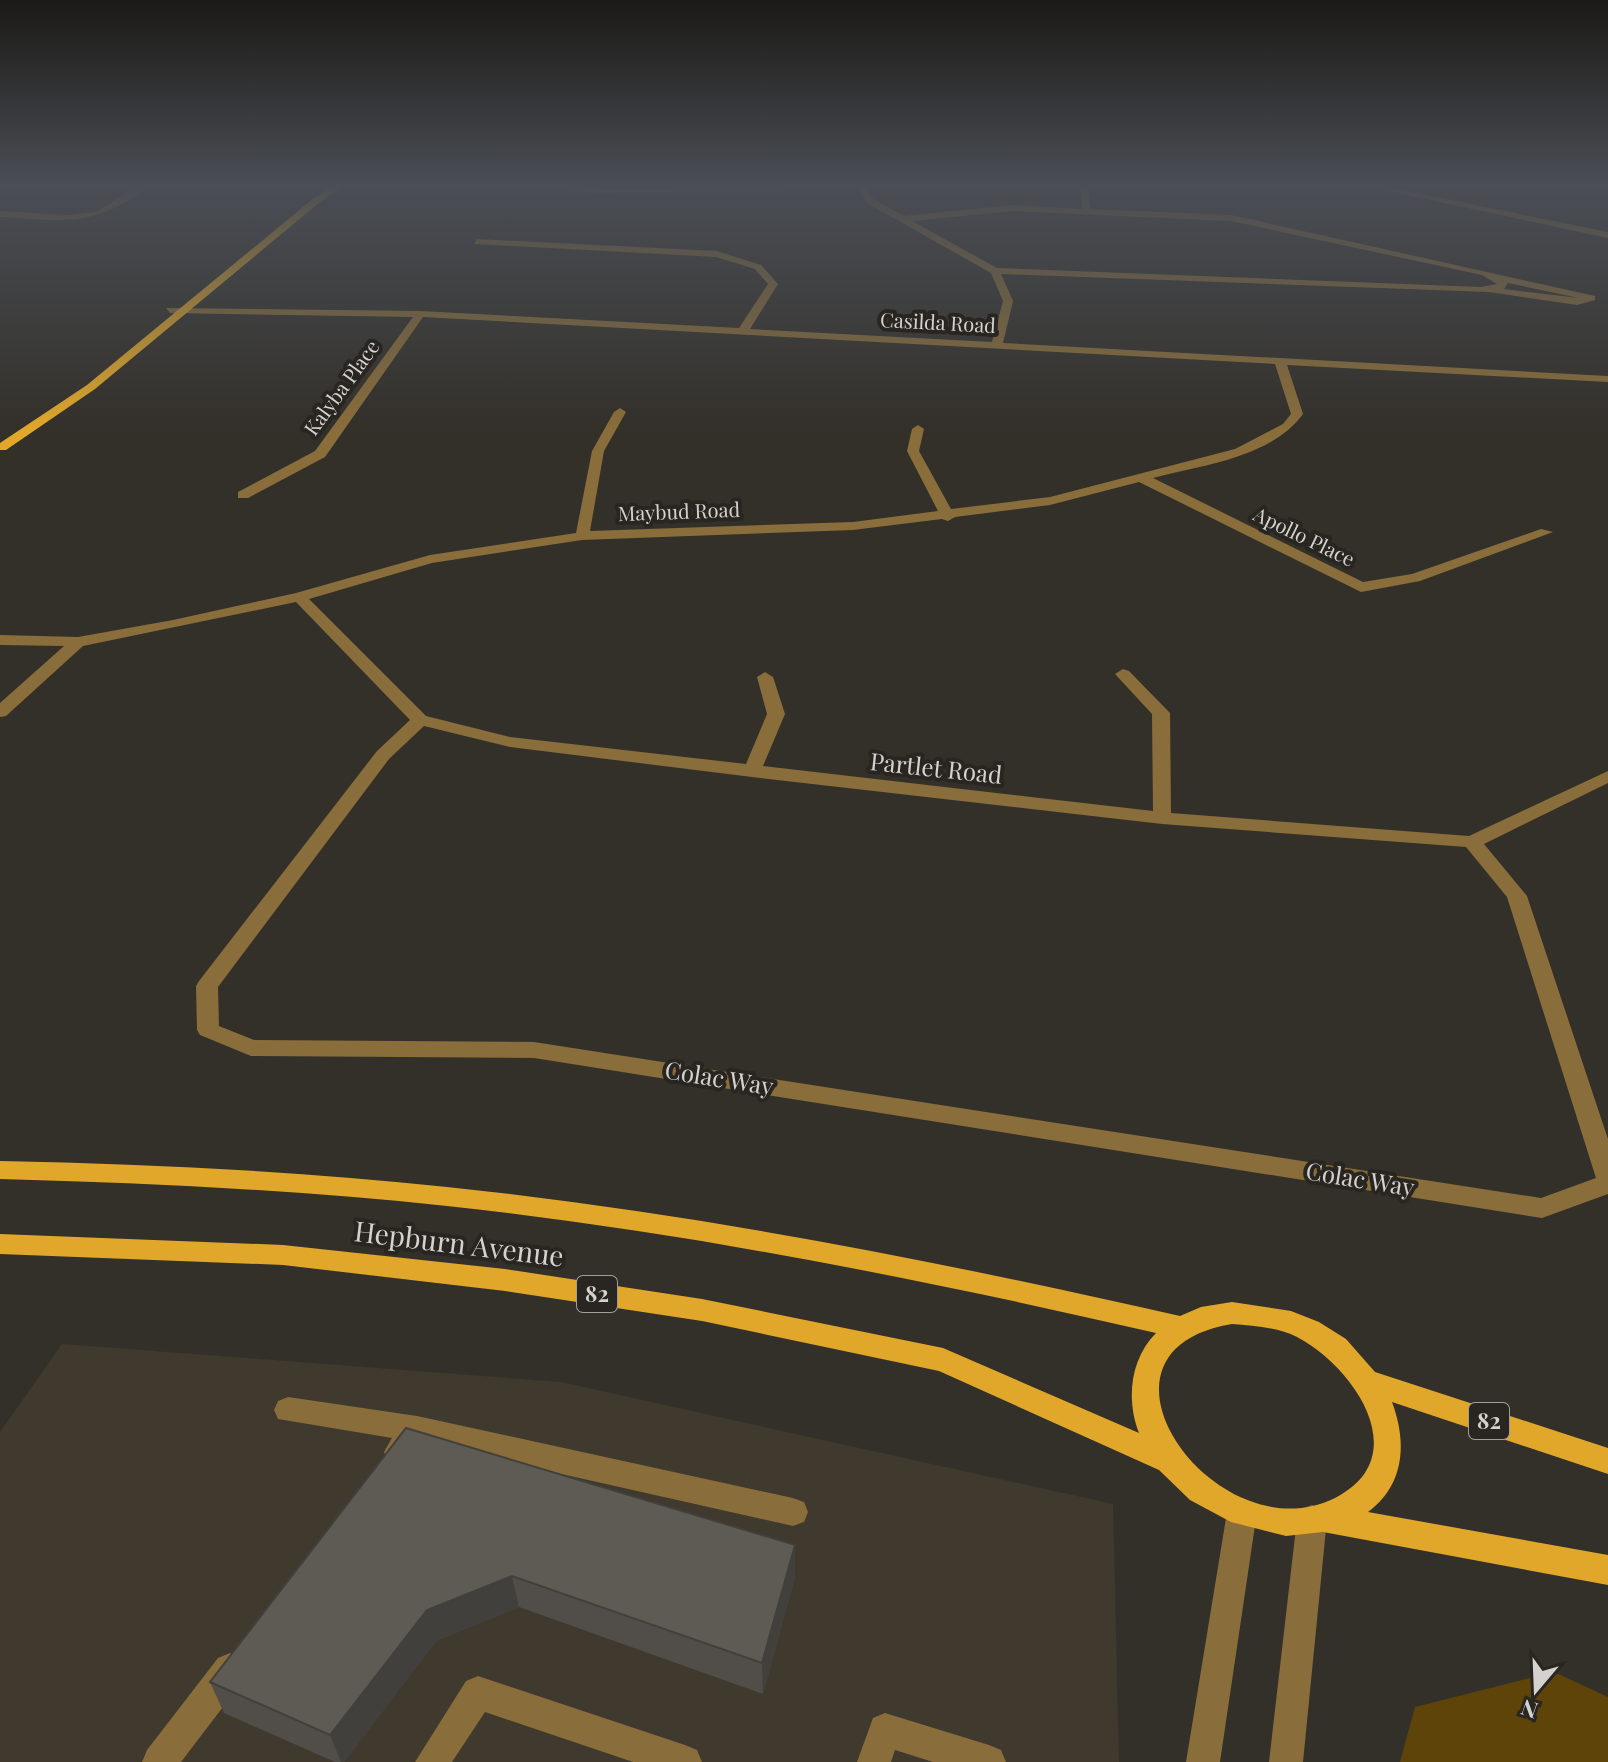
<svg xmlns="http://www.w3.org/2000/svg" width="1608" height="1762" viewBox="0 0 1608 1762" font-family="'Playfair Display',serif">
<rect width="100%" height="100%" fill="#33302a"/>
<path fill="#3f392e" d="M62 1344 561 1382 1113 1504 1119 1762H0V1432Z"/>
<path fill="#5e4408" d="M534 183H851H750L629 191Z
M1554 1672 1608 1697V1762H1400L1415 1707Z"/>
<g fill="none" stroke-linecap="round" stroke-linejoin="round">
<path fill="#896d3a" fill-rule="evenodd" d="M143 183H153C96 228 67 221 0 217V211L68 215 96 212Z
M504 183 639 189 864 183 873 199 904 216 1013 205 1082 209 1080 183H1088L1090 209 1231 215 1595 296V300L1577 305 1489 292 1001 274 1013 301 1003 343 1608 376V382L1287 365 1303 414C1271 458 1202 465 1153 478L1363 582 1412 574 1541 529 1553 532 1420 581 1361 592 1139 482 1050 505 955 517 948 521 942 519 853 530 582 540 432 563 309 599 426 716 510 737 746 764 767 714 757 677 765 672 773 677 785 714 763 766 1153 811 1152 714 1115 674 1123 669 1129 671 1170 713 1171 813 1469 836 1608 771V783L1484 844 1527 896 1608 1139V1194L1542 1218 534 1058 251 1056 200 1035 197 1030 196 986 199 981 377 751 410 720 296 602 83 646 6 716 0 717V703L64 646 0 645V635L78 637 173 620 296 593 430 555 576 533 592 451 614 412 620 408 626 412 604 451 590 531 853 522 938 511 907 451 912 429 918 425 924 429 919 451 951 509 1050 497 1235 449 1283 424 1291 414 1275 364 423 317 325 457 248 498H238V492L315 451 413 317 170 313 166 308 420 311 739 328 768 284 755 269 716 257 474 244 477 239 717 251 761 265 778 284 750 329 992 342 1003 301 991 273 867 203 859 189 596 193ZM1013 211 1231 221 1482 275 1497 284 1481 287 997 268 912 221ZM1508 283 1579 298 1504 289ZM424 726 510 747 752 777 1162 824 1466 847 1507 897 1596 1178 1541 1198 534 1042 254 1040 219 1026 218 987 389 759Z
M1350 183H1367L1608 232V238Z
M288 1397 417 1416 793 1498 804 1502 808 1512 804 1522 793 1526 423 1443 410 1461 399 1465 388 1461 384 1452 392 1438 278 1419 274 1410 278 1401Z
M1242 1498 1253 1502 1257 1512 1220 1762H1186L1227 1512 1231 1502Z
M1312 1505 1323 1509 1327 1519 1303 1762H1269L1297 1519 1301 1509Z
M230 1653 242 1658 247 1670 242 1682 181 1762H142L147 1750 218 1658Z
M478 1676 685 1745 697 1750 702 1762H633L485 1712 452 1762H415L466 1681Z
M885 1713 989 1745 1001 1750 1006 1762H933L895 1750 891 1762H857L873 1718Z"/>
<path fill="#e1a72a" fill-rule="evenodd" d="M337 183H347L320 202 95 389 6 450H0V443L87 385 314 198Z
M0 1161C150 1164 298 1171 447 1187 694 1213 938 1261 1180 1316L1201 1307 1232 1302 1291 1311 1319 1322 1346 1339 1375 1372 1608 1448V1474L1392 1402C1407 1442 1405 1485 1368 1512L1608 1555V1585L1323 1532 1286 1536 1231 1522 1190 1500 1159 1470 939 1371 702 1321 505 1291 283 1265 0 1254V1234L283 1245 505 1269 702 1299 943 1348 1139 1433C1126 1400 1130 1359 1156 1333 922 1279 686 1232 447 1206 298 1190 150 1183 0 1179ZM1232 1324C1254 1326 1278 1327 1297 1337 1354 1367 1416 1457 1335 1498 1217 1557 1067 1351 1232 1324Z"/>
</g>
<path fill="#514e49" d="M406 1428 795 1545V1577L763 1694 519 1607 436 1641 344 1762H335L224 1713 210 1682Z"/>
<path fill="#42403c" d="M795 1545V1577L763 1694 762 1663Z
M512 1576 519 1607 436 1641 344 1762H341L330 1735 427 1610Z"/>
<path fill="#5e5b55" stroke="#42403c" stroke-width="2" d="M406 1428 795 1545 762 1663 512 1576 427 1610 330 1735 210 1682Z"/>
<linearGradient id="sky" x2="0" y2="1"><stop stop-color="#1c1a17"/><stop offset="0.43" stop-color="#4a4e55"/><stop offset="1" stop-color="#4a4e55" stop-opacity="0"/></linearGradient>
<rect width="1608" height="430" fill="url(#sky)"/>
<g text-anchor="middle" stroke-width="8" stroke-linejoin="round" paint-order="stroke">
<g font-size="20" fill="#d4d2cf" stroke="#292621">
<text transform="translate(938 323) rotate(3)" y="7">Casilda Road</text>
<text transform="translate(342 388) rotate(-54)" y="7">Kalyba Place</text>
<text transform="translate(679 512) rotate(-2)" y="7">Maybud Road</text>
<text transform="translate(1304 537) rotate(26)" y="7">Apollo Place</text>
</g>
<g fill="#292621" stroke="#a19e9b" stroke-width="2">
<rect x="577" y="1276" width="40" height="36" rx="6"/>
<rect x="1469" y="1403" width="40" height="36" rx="6"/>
</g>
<g font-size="22" font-weight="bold" fill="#d4d2cf">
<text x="597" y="1302">82</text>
<text x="1489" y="1429">82</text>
</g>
<g font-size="24" fill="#d4d2cf" stroke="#292621">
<text transform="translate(936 769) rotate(6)" y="8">Partlet Road</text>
<text transform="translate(719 1079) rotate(9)" y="8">Colac Way</text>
<text transform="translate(1360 1180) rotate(9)" y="8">Colac Way</text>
</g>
<g font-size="28" fill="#d4d2cf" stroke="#292621">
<text transform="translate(459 1244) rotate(7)" y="10">Hepburn Avenue</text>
</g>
</g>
<g transform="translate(1536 1690) rotate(199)" stroke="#292621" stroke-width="6" paint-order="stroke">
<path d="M0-6L14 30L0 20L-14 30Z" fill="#d4d2cf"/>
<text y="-12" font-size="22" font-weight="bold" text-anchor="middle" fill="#d4d2cf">N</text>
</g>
</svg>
